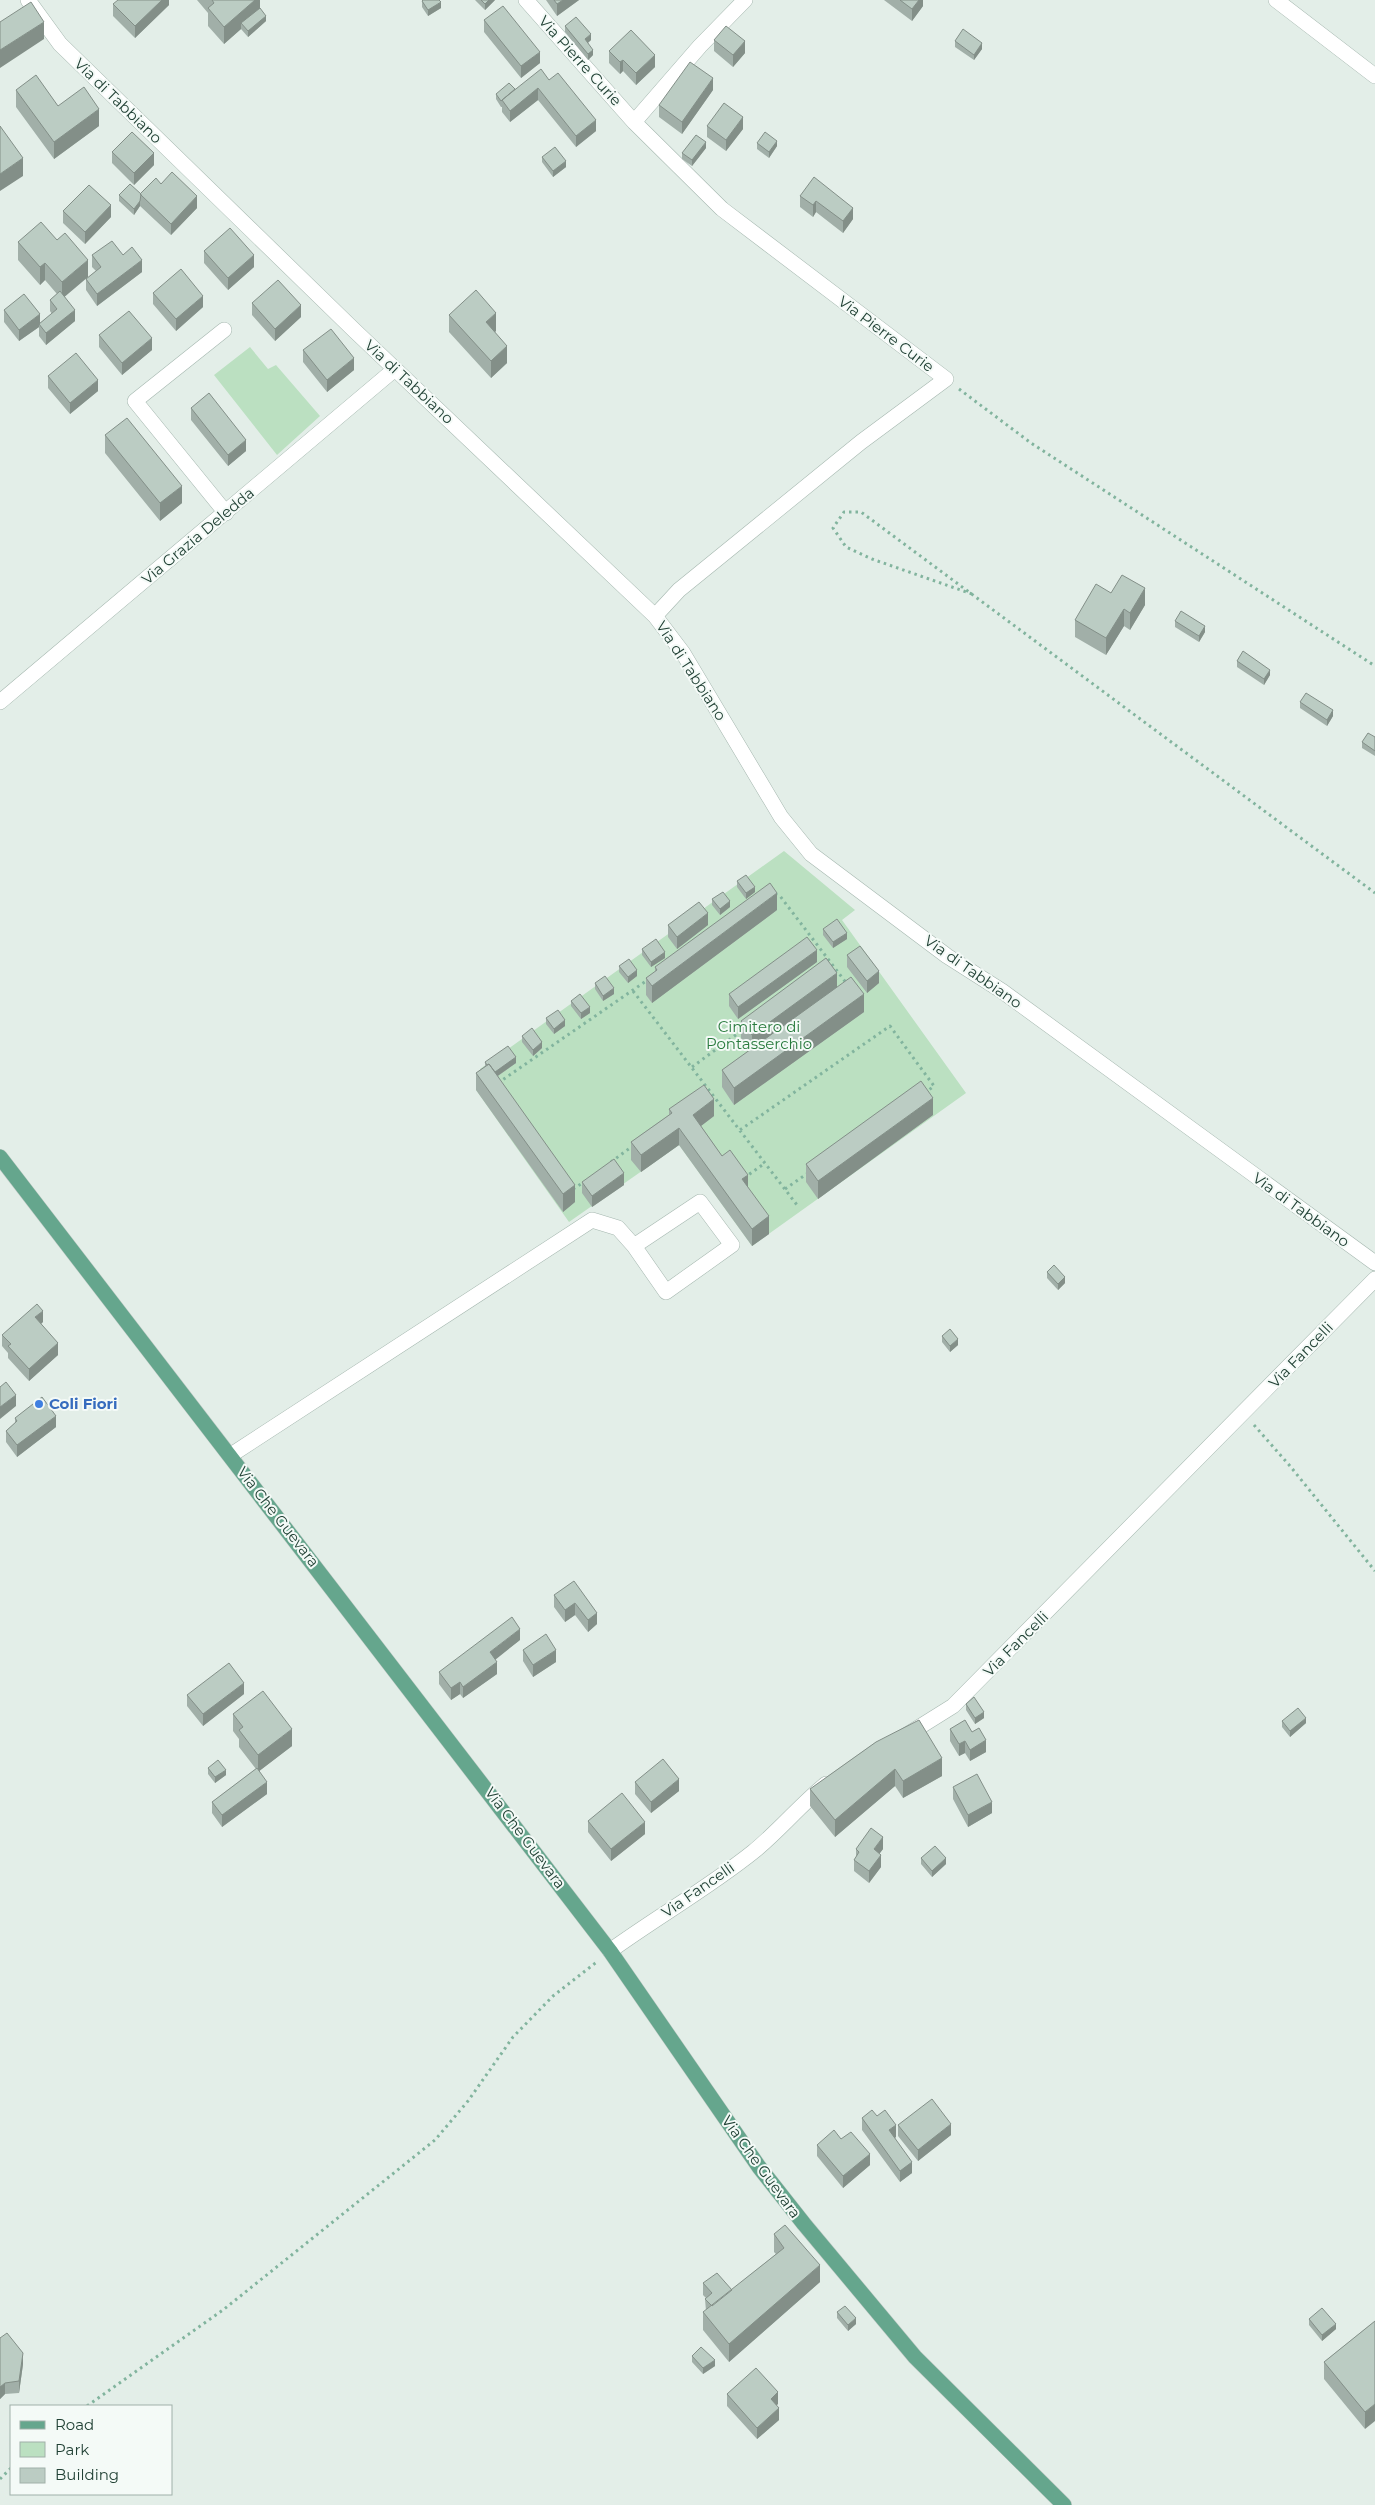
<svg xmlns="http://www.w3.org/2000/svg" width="1375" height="2505" viewBox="0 0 1375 2505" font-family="Montserrat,sans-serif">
<rect width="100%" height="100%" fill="#e3eee8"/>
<path fill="#bbe0c1" d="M250 347 268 369 276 365 320 416 277 455 214 375Z
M784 851 855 910 842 920 966 1093 752 1246 679 1145 569 1222 476 1090 489 1081 480 1069Z"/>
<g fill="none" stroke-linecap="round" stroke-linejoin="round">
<defs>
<path id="minor" d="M28 0 60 44 355 331 655 616 683 653 781 817 811 854 947 956 1002 991 1375 1263
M526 0 634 122 722 209 946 379 861 442 679 590 655 616
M1276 0 1375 76
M634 122 700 46 745 0
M224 330 135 401 226 513
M0 702 395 369
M231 1455 592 1220 618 1228 634 1246 700 1202 732 1245 666 1292 634 1246
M905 1736 953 1706 1375 1279
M610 1951C657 1917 708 1888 753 1852 779 1831 800 1805 826 1784"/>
<path id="major" d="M0 1157 610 1951 759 2167 804 2224 915 2357 1064 2505"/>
</defs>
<use href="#minor" stroke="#a5b7af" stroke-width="16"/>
<use href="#major" stroke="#c1cac6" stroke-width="16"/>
<path stroke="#82b49e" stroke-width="3" stroke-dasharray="2.5 4" stroke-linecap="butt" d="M959 389 1031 443 1375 666
M972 594 872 559 846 547 833 528 844 512H861L1375 893
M775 894 780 896 847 984
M633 991 797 1205
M692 1067 744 1029
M498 1083 649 979
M740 1130 890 1026 934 1086 925 1093
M611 1162 634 1145
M744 1178 765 1163
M573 1189 584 1182
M785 1189 808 1173
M1254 1425 1290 1466 1375 1571
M87 2406 223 2310 435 2140 468 2101 513 2037 553 1996 598 1961
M0 2479 11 2468"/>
<use href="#minor" stroke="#fff" stroke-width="15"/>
<use href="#major" stroke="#65a68d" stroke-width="15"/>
</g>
<path fill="#a1afa8" d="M169 0V5L135 38 113 16V4Z
M197 0H260V8L266 21 248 37 241 29 224 44 208 26V13Z
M475 0H495L485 10Z
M546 0H579L557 16Z
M884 0H923V6L912 21Z
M422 1 441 8 428 16 422 7Z
M484 20 540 63 521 78 484 32Z
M565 26 591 40 588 43 593 55 588 60 565 32Z
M714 40 745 53 733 67 714 51Z
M955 41 982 49 974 60 955 47Z
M609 51 655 67 636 85 623 71 620 74 609 63Z
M549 80 596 131 576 147 538 100 510 122 502 112V107H501L496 99V94L515 89Z
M16 90 58 106 99 126 54 159 16 107Z
M713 90 682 134 659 117V105Z
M707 126 743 129 726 151 707 137Z
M757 143 777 146 769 158 757 149Z
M706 148 692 166 682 159V153Z
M112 152 154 165 134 185 112 163Z
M542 157 566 167 553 177 542 162Z
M161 184 197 208 171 235 140 206 134 215 119 201V195L141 194Z
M800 196 853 208V219L843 233 816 212 813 217 800 207Z
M63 211 111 217 85 244 63 223Z
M57 240 65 297 75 321 46 345 39 336V327L19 341 4 322V310L40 323 52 314 50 311V300L57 294 45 280 40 285 18 260V242Z
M204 251 254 267 228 290 204 263Z
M92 255 142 272 97 306 86 290V279L96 271 92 267Z
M153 293 203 307 176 331 153 304Z
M252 303 301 317 275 341 252 315Z
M449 315 496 331 495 332 507 363 491 378 449 332Z
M99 335 152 350 122 375 99 347Z
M303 350 354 370 327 392 303 362Z
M48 376 98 391 70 414 48 388Z
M191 408 246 451 228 466 191 420Z
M105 435 182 503 160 521 105 453Z
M1111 593 1145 605 1130 630 1124 626 1106 655 1075 637V620Z
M1175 621 1205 632 1199 642 1175 627Z
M1237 661 1270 675 1264 685 1237 667Z
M1300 702 1333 716 1327 726 1300 708Z
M1375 737V756L1362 748V742Z
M737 881 755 892 746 899 737 887Z
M712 899 730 907 720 915 712 905Z
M777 910 652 1003 646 995V978L655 972V967Z
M668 925H708L677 949 668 937Z
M823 929 847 939 833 948 823 935Z
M642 949 665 958 651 967 642 955Z
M847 955 879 983 867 993 847 967Z
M817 962 738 1019 729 1006V994Z
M619 966 637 976 628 983 619 972Z
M595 983 614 994 603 1001 595 989Z
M837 987 864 1012 734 1105 722 1087V1070L750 1050 741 1038V1021Z
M571 1001 590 1013 581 1019 571 1006Z
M546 1018 565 1026 554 1034 546 1024Z
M522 1036 542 1048 533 1056 522 1042Z
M485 1062 516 1063 498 1076 575 1202 563 1212 476 1090V1073L485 1066Z
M669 1109 714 1116 701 1126 722 1156 748 1187 769 1234 752 1246 679 1145 641 1172 631 1160V1142L669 1115Z
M933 1115 818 1199 806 1182V1164Z
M582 1182 624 1185 592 1207 582 1193Z
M1047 1272 1065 1283 1058 1290 1047 1278Z
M43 1322 41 1324 58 1355 29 1381 8 1358V1353L2 1346V1335Z
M942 1336 958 1345 950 1352 942 1342Z
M15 1418 56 1427 17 1457 6 1442V1431L15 1423Z
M554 1595 597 1613V1624L588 1632 575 1615 565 1622 554 1607Z
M520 1640 495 1659 497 1674 463 1698 460 1694 451 1700 439 1684V1672Z
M523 1650 556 1662 533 1677 523 1661Z
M244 1694 203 1726 187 1706V1695Z
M966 1704 984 1718 975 1724 966 1710Z
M233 1714 292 1746 259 1771 267 1794 222 1827 212 1813V1802L256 1769 239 1747V1739L233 1731Z
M1282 1721 1306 1723 1290 1737 1282 1727Z
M950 1729 972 1732 986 1752 970 1761 965 1753 959 1756 950 1741Z
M876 1742 942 1776 903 1798 895 1786 835 1837 810 1806V1789Z
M208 1768 226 1775 215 1783 208 1774Z
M635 1782 679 1791 651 1813 635 1794Z
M953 1787 992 1813 968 1827 953 1799Z
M588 1821 645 1834 611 1861 588 1832Z
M856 1849H883L879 1854 881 1867 869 1883 854 1871V1860L856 1857Z
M921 1858 946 1864 932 1877 921 1864Z
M877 2116 896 2137 895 2138 912 2173 900 2182 862 2130V2118Z
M898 2125 951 2135 918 2161 898 2136Z
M841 2139 870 2165 843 2188 817 2156V2145Z
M774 2234 820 2282 729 2362 703 2330V2312L706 2311 705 2299 706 2298 703 2295V2283L732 2290 776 2254 774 2252Z
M837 2312 856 2324 848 2331 837 2318Z
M1309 2319 1336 2329 1322 2341 1309 2325Z
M1375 2321 1365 2429 1324 2379V2362Z
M0 2338 23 2364 19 2393 5 2394 0 2399Z
M692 2356 715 2366 703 2374 692 2362Z
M727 2394 778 2404 776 2405 779 2420 757 2439 727 2406Z"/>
<path fill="#838f88" d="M162 0H169V5L135 38V26Z
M255 0H260V14L241 23V29L224 44V27Z
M489 0H495L485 10V4Z
M563 0H579L557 16V4Z
M919 0H923V6L912 21V9Z
M441 2V8L428 16V10Z
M266 16V21L248 37V31Z
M44 22V39L0 68V50Z
M591 34V40L585 45V39Z
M745 41V53L733 67V55Z
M982 43V49L974 60V55Z
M593 50V55L588 60V54Z
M540 52V63L521 78V66Z
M655 55V67L636 85V73Z
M623 60V71L620 74V62Z
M713 78V90L682 134V122Z
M538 88V100L510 122V111Z
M99 109V126L54 159V142Z
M743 117V129L726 151V140Z
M596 120V131L576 147V136Z
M777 141V146L769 158V152Z
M706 142V148L692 166V160Z
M154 153V165L134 185V173Z
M23 158V176L0 191V174Z
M566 161V167L553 177V171Z
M197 196V208L171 235V224Z
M140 201V206L134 215V209Z
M816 201V212L813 217V205Z
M111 205V217L85 244V232Z
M853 208V219L843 233V221Z
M254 255V267L228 290V278Z
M88 260V277L62 299V282Z
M142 260V272L97 306V294Z
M45 263V280L40 285V267Z
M203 296V307L176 331V319Z
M301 305V317L275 341V329Z
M75 310V321L46 345V333Z
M496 313V331L486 340V322Z
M40 314V325L39 324V327L19 341V330Z
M152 338V350L122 375V363Z
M507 346V363L491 378V361Z
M354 358V370L327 392V380Z
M98 380V391L70 414V403Z
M246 440V451L228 466V455Z
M182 486V503L160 521V503Z
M1145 588V605L1130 630V613Z
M1124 609V626L1106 655V638Z
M1205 626V632L1199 642V636Z
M1270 670V675L1264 685V679Z
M1333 710V716L1327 726V720Z
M755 887V892L746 899V893Z
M777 893V910L652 1003V986Z
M730 901V907L720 915V909Z
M708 913V925L677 949V937Z
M847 933V939L833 948V942Z
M817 950V962L738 1019V1007Z
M665 952V958L651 967V962Z
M637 970V976L628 983V977Z
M879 971V983L867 993V981Z
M837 973V990L752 1053V1035Z
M614 988V994L603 1001V996Z
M864 994V1012L734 1105V1088Z
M590 1007V1013L581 1019V1013Z
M565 1020V1026L554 1034V1029Z
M542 1042V1048L533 1056V1050Z
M516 1057V1063L493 1079V1073Z
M933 1098V1115L818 1199V1181Z
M714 1099V1116L693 1132V1115Z
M679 1128V1145L641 1172V1155Z
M624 1173V1185L592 1207V1196Z
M748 1175V1192L742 1179Z
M575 1185V1202L563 1212V1194Z
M769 1216V1234L752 1246V1229Z
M1065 1277V1283L1058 1290V1284Z
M43 1311V1322L35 1329V1317Z
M958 1339V1345L950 1352V1346Z
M58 1343V1355L29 1381V1369Z
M16 1395V1406L0 1419V1407Z
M56 1416V1427L17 1457V1445Z
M575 1603V1615L565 1622V1610Z
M597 1613V1624L588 1632V1620Z
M520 1629V1640L490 1664V1652Z
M556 1650V1662L533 1677V1665Z
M497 1662V1674L463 1698V1687Z
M460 1682V1694L451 1700V1688Z
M244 1683V1694L203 1726V1714Z
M984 1712V1718L975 1724V1718Z
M1306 1718V1723L1290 1737V1731Z
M292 1729V1746L258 1772V1755Z
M986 1740V1752L970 1761V1750Z
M965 1741V1753L959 1756V1744Z
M942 1758V1776L903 1798V1781Z
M895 1769V1786L835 1837V1820Z
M226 1770V1775L215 1783V1777Z
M679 1779V1791L651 1813V1802Z
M267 1782V1794L222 1827V1815Z
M992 1802V1813L968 1827V1815Z
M645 1822V1834L611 1861V1849Z
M883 1837V1849L874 1861V1849Z
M881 1855V1867L869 1883V1871Z
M946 1858V1864L932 1877V1871Z
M951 2124V2135L918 2161V2150Z
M896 2125V2137L889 2142V2130Z
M870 2154V2165L843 2188V2176Z
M912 2162V2173L900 2182V2171Z
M820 2265V2282L729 2362V2344Z
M856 2318V2324L848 2331V2325Z
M1336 2324V2329L1322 2341V2335Z
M23 2353V2364L19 2393V2381Z
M715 2360V2366L703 2374V2368Z
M5 2383V2394L0 2399V2387Z
M778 2392V2404L771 2410V2399Z
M1375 2404V2421L1365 2429V2412Z
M779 2408V2420L757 2439V2428Z"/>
<path fill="#bbccc3" stroke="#838f88" d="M118 0H162L135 26 113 4Z
M212 0H255L224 27 208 8 214 3Z
M423 0H439L441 2 428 10 422 1Z
M481 0H489L485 4Z
M554 0H563L557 4Z
M900 0H919L912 9Z
M31 2 44 22 0 50V22Z
M503 6 540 52 521 66 484 20Z
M260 8 266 16 248 31 241 23Z
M576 17 591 34 585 39 593 50 588 54 565 26Z
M726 26 745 41 733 55 714 40Z
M963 29 982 43 974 55 955 41Z
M631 30 655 55 636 73 623 60 620 62 609 51Z
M690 62 713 78 682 122 659 105Z
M541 69 549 80 558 73 596 120 576 136 538 88 510 111 502 100Z
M36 75 58 106 84 87 99 109 54 142 16 90Z
M509 83 515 89 501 101 496 94Z
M724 103 743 117 726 140 707 126Z
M0 126 23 158 0 174Z
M132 132 154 153 134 173 112 152Z
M765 132 777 141 769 152 757 143Z
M696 135 706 142 692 160 682 153Z
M555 147 566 161 553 171 542 157Z
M172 172 197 196 171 224 140 194 156 178 161 184Z
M814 177 853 208 843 221 816 201 813 205 800 196Z
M130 184 141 194 140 201 134 209 119 195Z
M89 185 111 205 85 232 63 211Z
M41 222 57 240 65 233 88 260 62 282 45 263 40 267 18 242Z
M230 228 254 255 228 278 204 251Z
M112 241 123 255 132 247 142 260 97 294 86 279 101 267 92 255Z
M181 269 203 296 176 319 153 293Z
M278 280 301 305 275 329 252 303Z
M476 290 496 313 486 322 507 346 491 361 449 315Z
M60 291 75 310 46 333 39 324 57 309 50 300Z
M24 294 40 314 19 330 4 310Z
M129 311 152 338 122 363 99 335Z
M331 329 354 358 327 380 303 350Z
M76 353 98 380 70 403 48 376Z
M209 393 246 440 228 455 191 408Z
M127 418 182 486 160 503 105 435Z
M1122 575 1145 588 1130 613 1124 609 1106 638 1075 620 1096 584 1111 593Z
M1181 611 1205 626 1199 636 1175 621Z
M1243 651 1270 670 1264 679 1237 661Z
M1306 693 1333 710 1327 720 1300 702Z
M1368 733 1375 737V751L1362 742Z
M746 875 755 887 746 893 737 881Z
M770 883 777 893 652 986 646 978 657 970 655 967Z
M723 892 730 901 720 909 712 899Z
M699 902 708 913 677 937 668 925Z
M837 919 847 933 833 942 823 929Z
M807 937 817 950 738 1007 729 994Z
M656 939 665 952 651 962 642 949Z
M860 946 879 971 867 981 847 955Z
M826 958 837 973 752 1035 741 1021Z
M629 959 637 970 628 977 619 966Z
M605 976 614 988 603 996 595 983Z
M851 977 864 994 734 1088 722 1070Z
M580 994 590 1007 581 1013 571 1001Z
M558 1010 565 1020 554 1029 546 1018Z
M532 1028 542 1042 533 1050 522 1036Z
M508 1046 516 1057 495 1072 489 1064 487 1065 485 1062Z
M489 1064 575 1185 563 1194 476 1073Z
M921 1081 933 1098 818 1181 806 1164Z
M704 1085 714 1099 693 1115 722 1156 730 1150 748 1175 742 1179 769 1216 752 1229 679 1128 641 1155 631 1142 672 1113 669 1109Z
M614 1159 624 1173 592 1196 582 1182Z
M1054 1265 1065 1277 1058 1284 1047 1272Z
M37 1304 43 1311 35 1317 58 1343 29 1369 8 1346 11 1344 2 1335Z
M950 1329 958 1339 950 1346 942 1336Z
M6 1382 16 1395 0 1407V1387Z
M42 1397 56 1416 17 1445 6 1431 17 1421 15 1418Z
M574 1581 597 1613 588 1620 575 1603 565 1610 554 1595Z
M512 1617 520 1629 490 1652 497 1662 463 1687 460 1682 451 1688 439 1672Z
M546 1634 556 1650 533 1665 523 1650Z
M229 1663 244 1683 203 1714 187 1695Z
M263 1691 292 1729 258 1755 239 1730 243 1727 233 1714Z
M974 1697 984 1712 975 1718 966 1704Z
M1298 1708 1306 1718 1290 1731 1282 1721Z
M919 1720 942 1758 903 1781 895 1769 835 1820 810 1789 876 1742Z
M965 1720 972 1732 979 1728 986 1740 970 1750 965 1741 959 1744 950 1729Z
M663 1759 679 1779 651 1802 635 1782Z
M218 1760 226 1770 215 1777 208 1768Z
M257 1768 267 1782 222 1815 212 1802Z
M977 1774 992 1802 968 1815 953 1787Z
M622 1793 645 1822 611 1849 588 1821Z
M871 1828 883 1837 874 1849 881 1855 869 1871 854 1860 859 1852 856 1849Z
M935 1846 946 1858 932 1871 921 1858Z
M932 2099 951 2124 918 2150 898 2125Z
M872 2110 877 2116 885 2110 896 2125 889 2130 912 2162 900 2171 862 2118Z
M834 2130 841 2139 851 2132 870 2154 843 2176 817 2145Z
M785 2225 820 2265 729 2344 703 2312 784 2248 774 2234Z
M717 2273 732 2290 712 2306 705 2299 712 2293 703 2283Z
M845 2306 856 2318 848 2325 837 2312Z
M1322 2308 1336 2324 1322 2335 1309 2319Z
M1375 2321V2404L1365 2412 1324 2362Z
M7 2333 23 2353 19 2381 5 2383 0 2387V2338Z
M701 2347 715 2360 703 2368 692 2356Z
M756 2368 778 2392 771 2399 779 2408 757 2428 727 2394Z"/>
<circle fill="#3f7fe0" stroke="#f4faf7" stroke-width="2" cx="39" cy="1404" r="5"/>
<g text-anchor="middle" stroke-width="4" stroke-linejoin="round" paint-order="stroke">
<g font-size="15" fill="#214135" stroke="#f4faf7">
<text transform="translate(580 61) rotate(48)" y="5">Via Pierre Curie</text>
<text transform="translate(118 101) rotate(44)" y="5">Via di Tabbiano</text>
<text transform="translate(886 334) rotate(37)" y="5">Via Pierre Curie</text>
<text transform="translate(409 382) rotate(43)" y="5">Via di Tabbiano</text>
<text transform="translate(198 536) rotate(-40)" y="5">Via Grazia Deledda</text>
<text transform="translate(691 671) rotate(57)" y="5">Via di Tabbiano</text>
<text transform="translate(973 972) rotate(35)" y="5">Via di Tabbiano</text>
<text transform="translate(1301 1210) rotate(36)" y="5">Via di Tabbiano</text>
<text transform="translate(1301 1355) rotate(-46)" y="5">Via Fancelli</text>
<text transform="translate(278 1517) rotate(52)" y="5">Via Che Guevara</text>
<text transform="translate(1016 1644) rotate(-45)" y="5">Via Fancelli</text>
<text transform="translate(525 1838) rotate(53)" y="5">Via Che Guevara</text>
<text transform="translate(698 1890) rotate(-35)" y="5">Via Fancelli</text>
<text transform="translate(761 2167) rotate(54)" y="5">Via Che Guevara</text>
</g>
<g font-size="15" fill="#297b3e" stroke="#f4faf7">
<text x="759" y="1032">Cimitero di<tspan x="759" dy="17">Pontasserchio</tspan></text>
</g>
<g font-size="15" font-weight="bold" fill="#366cbe" stroke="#f4faf7" text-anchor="start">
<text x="49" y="1409">Coli Fiori</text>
</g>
</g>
<rect x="10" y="2405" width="162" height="90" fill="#f4faf7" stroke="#a0b0a9"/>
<rect x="20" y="2421" width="25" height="8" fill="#65a68d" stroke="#a0b0a9"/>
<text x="55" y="2430" font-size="15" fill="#214135">Road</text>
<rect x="20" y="2442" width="25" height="15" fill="#bbe0c1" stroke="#a0b0a9"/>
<text x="55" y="2455" font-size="15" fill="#214135">Park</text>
<rect x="20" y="2468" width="25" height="15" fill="#bbccc3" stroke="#a0b0a9"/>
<text x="55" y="2480" font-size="15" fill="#214135">Building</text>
</svg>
